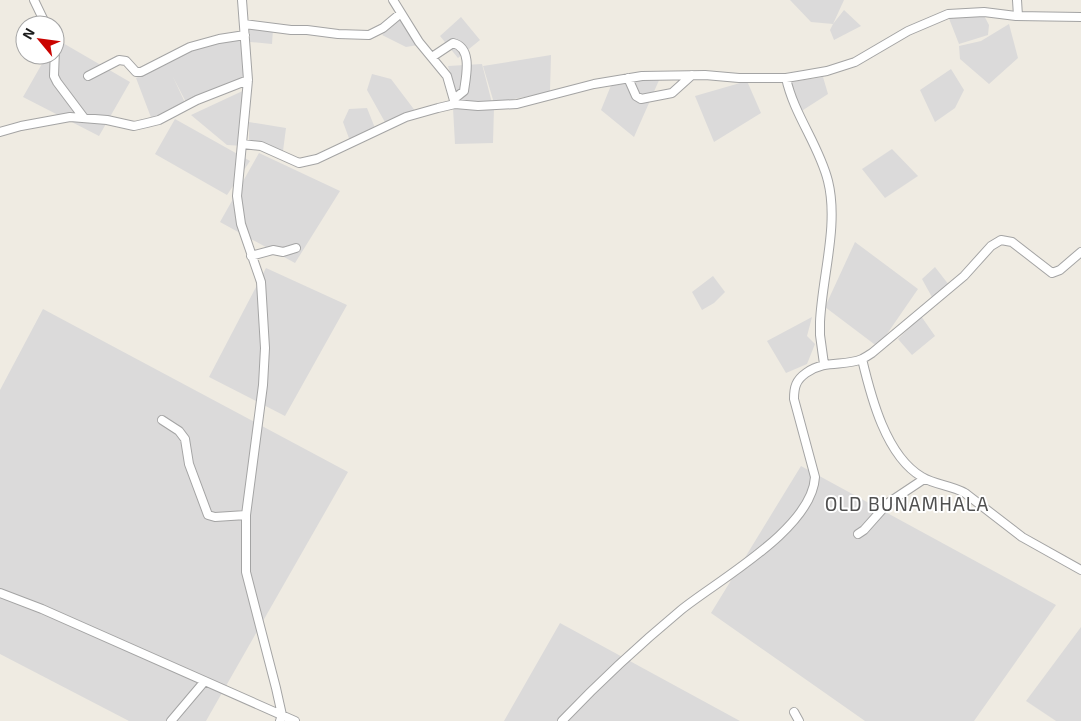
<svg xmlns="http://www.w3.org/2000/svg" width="1081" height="721" viewBox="0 0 1081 721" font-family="'Exo 2',sans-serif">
<rect width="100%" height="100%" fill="#efebe2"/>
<path fill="#dbdada" d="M790 0H844L833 24 844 10 861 26 834 40 830 30 833 24 811 22Z
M980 8 989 25 988 35 959 44 948 16Z
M401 14 424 44 406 47 382 35Z
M461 17 480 40 458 58 440 36Z
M1009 24 1018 58 989 84 960 59 959 46 981 41Z
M249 28 273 29 272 44 250 42Z
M243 38 246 83 188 106 173 77 188 109 152 120 136 78 195 49Z
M56 39 130 82 99 136 23 97 47 55H55Z
M551 55 550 92 494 103 483 66Z
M482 64 492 103 459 104 448 66Z
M951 69 964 90 955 108 935 122 920 90Z
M372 74 391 79 416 112 386 124 367 90Z
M823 77 828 94 800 112 791 82Z
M660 78 634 137 601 110 612 83Z
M747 81 761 113 714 142 695 96Z
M249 88 244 146 227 145 191 115Z
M494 107 493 143 455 144 453 108Z
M367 108 375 128 350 141 343 122 349 109Z
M175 119 250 161 227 195 155 154Z
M249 122 286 128 283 151 249 141Z
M892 149 918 176 885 198 862 169Z
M259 153 340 191 295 263 220 222Z
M855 242 918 289 878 347 825 307Z
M935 267 949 285 933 299 922 279Z
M266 268 347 305 285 416 209 377Z
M713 276 725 292 714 303 702 310 692 292Z
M43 309 348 472 206 721H129L0 654V390Z
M921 316 935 336 912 355 898 339Z
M812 317 807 336 815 344 807 364 786 373 767 341Z
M801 466 1056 605 974 721H865L711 613Z
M560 623 740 721H504Z
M1081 627V721H1056L1026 701Z"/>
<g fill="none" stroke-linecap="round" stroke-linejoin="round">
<defs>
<path id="minor" d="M34 0 46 25
M242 0 248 80 237 196 241 224 261 282 265 348 263 385 246 515V572L276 688 282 715 280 721
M393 0 419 42 447 76 455 104
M1017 0 1018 16
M244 24 291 30H307L338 34 369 35 383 28 401 13
M55 48 54 76 57 82 84 118
M432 57 453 43C473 48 466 76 464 91L454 99
M88 76 119 60 126 61 136 72H141L190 47 219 39 245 35
M628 78 636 96 641 99 672 93 692 75
M786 78C794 115 819 145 828 181 839 225 822 277 820 322V335L824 364
M0 132 21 126 70 117 107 120 134 126 147 123 159 120 197 100 248 80
M242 144 261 146 299 163 317 159 406 117 438 108 455 104 478 106 517 104 594 84 642 76 705 75 739 78H786L804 75 827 71 855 62 908 31 948 14 984 12 1016 16 1081 17
M251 256 273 250 283 252 296 248
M862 359C871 397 886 456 922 477 935 485 951 485 965 493L1022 537 1081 570
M162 420 179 431 185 439 189 464 208 515 215 517 246 515
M858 534 864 530 888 503 924 479
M0 593 42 609 295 721
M794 712 799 721
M171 721 204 682
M562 721C599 682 639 645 681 610 718 580 812 529 815 477L794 399C794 387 796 380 806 373 826 359 843 367 862 359 866 357 869 355 872 353L964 276 991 246 1001 240 1012 242 1052 273 1060 270 1081 252"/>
</defs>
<use href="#minor" stroke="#a4a4a4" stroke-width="10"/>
<use href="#minor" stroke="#fff" stroke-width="8"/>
</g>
<g text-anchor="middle" stroke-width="4" stroke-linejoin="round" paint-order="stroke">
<g font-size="19" letter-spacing="1" fill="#505050" stroke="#fff">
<text x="907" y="511">OLD BUNAMHALA</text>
</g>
</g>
<g transform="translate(40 40) rotate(299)"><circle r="24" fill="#ffffff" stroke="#a5a5a5"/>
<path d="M0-4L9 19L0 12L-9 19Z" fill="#ca0300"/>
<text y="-8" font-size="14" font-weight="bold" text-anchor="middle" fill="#1d1d1d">N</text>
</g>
</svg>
